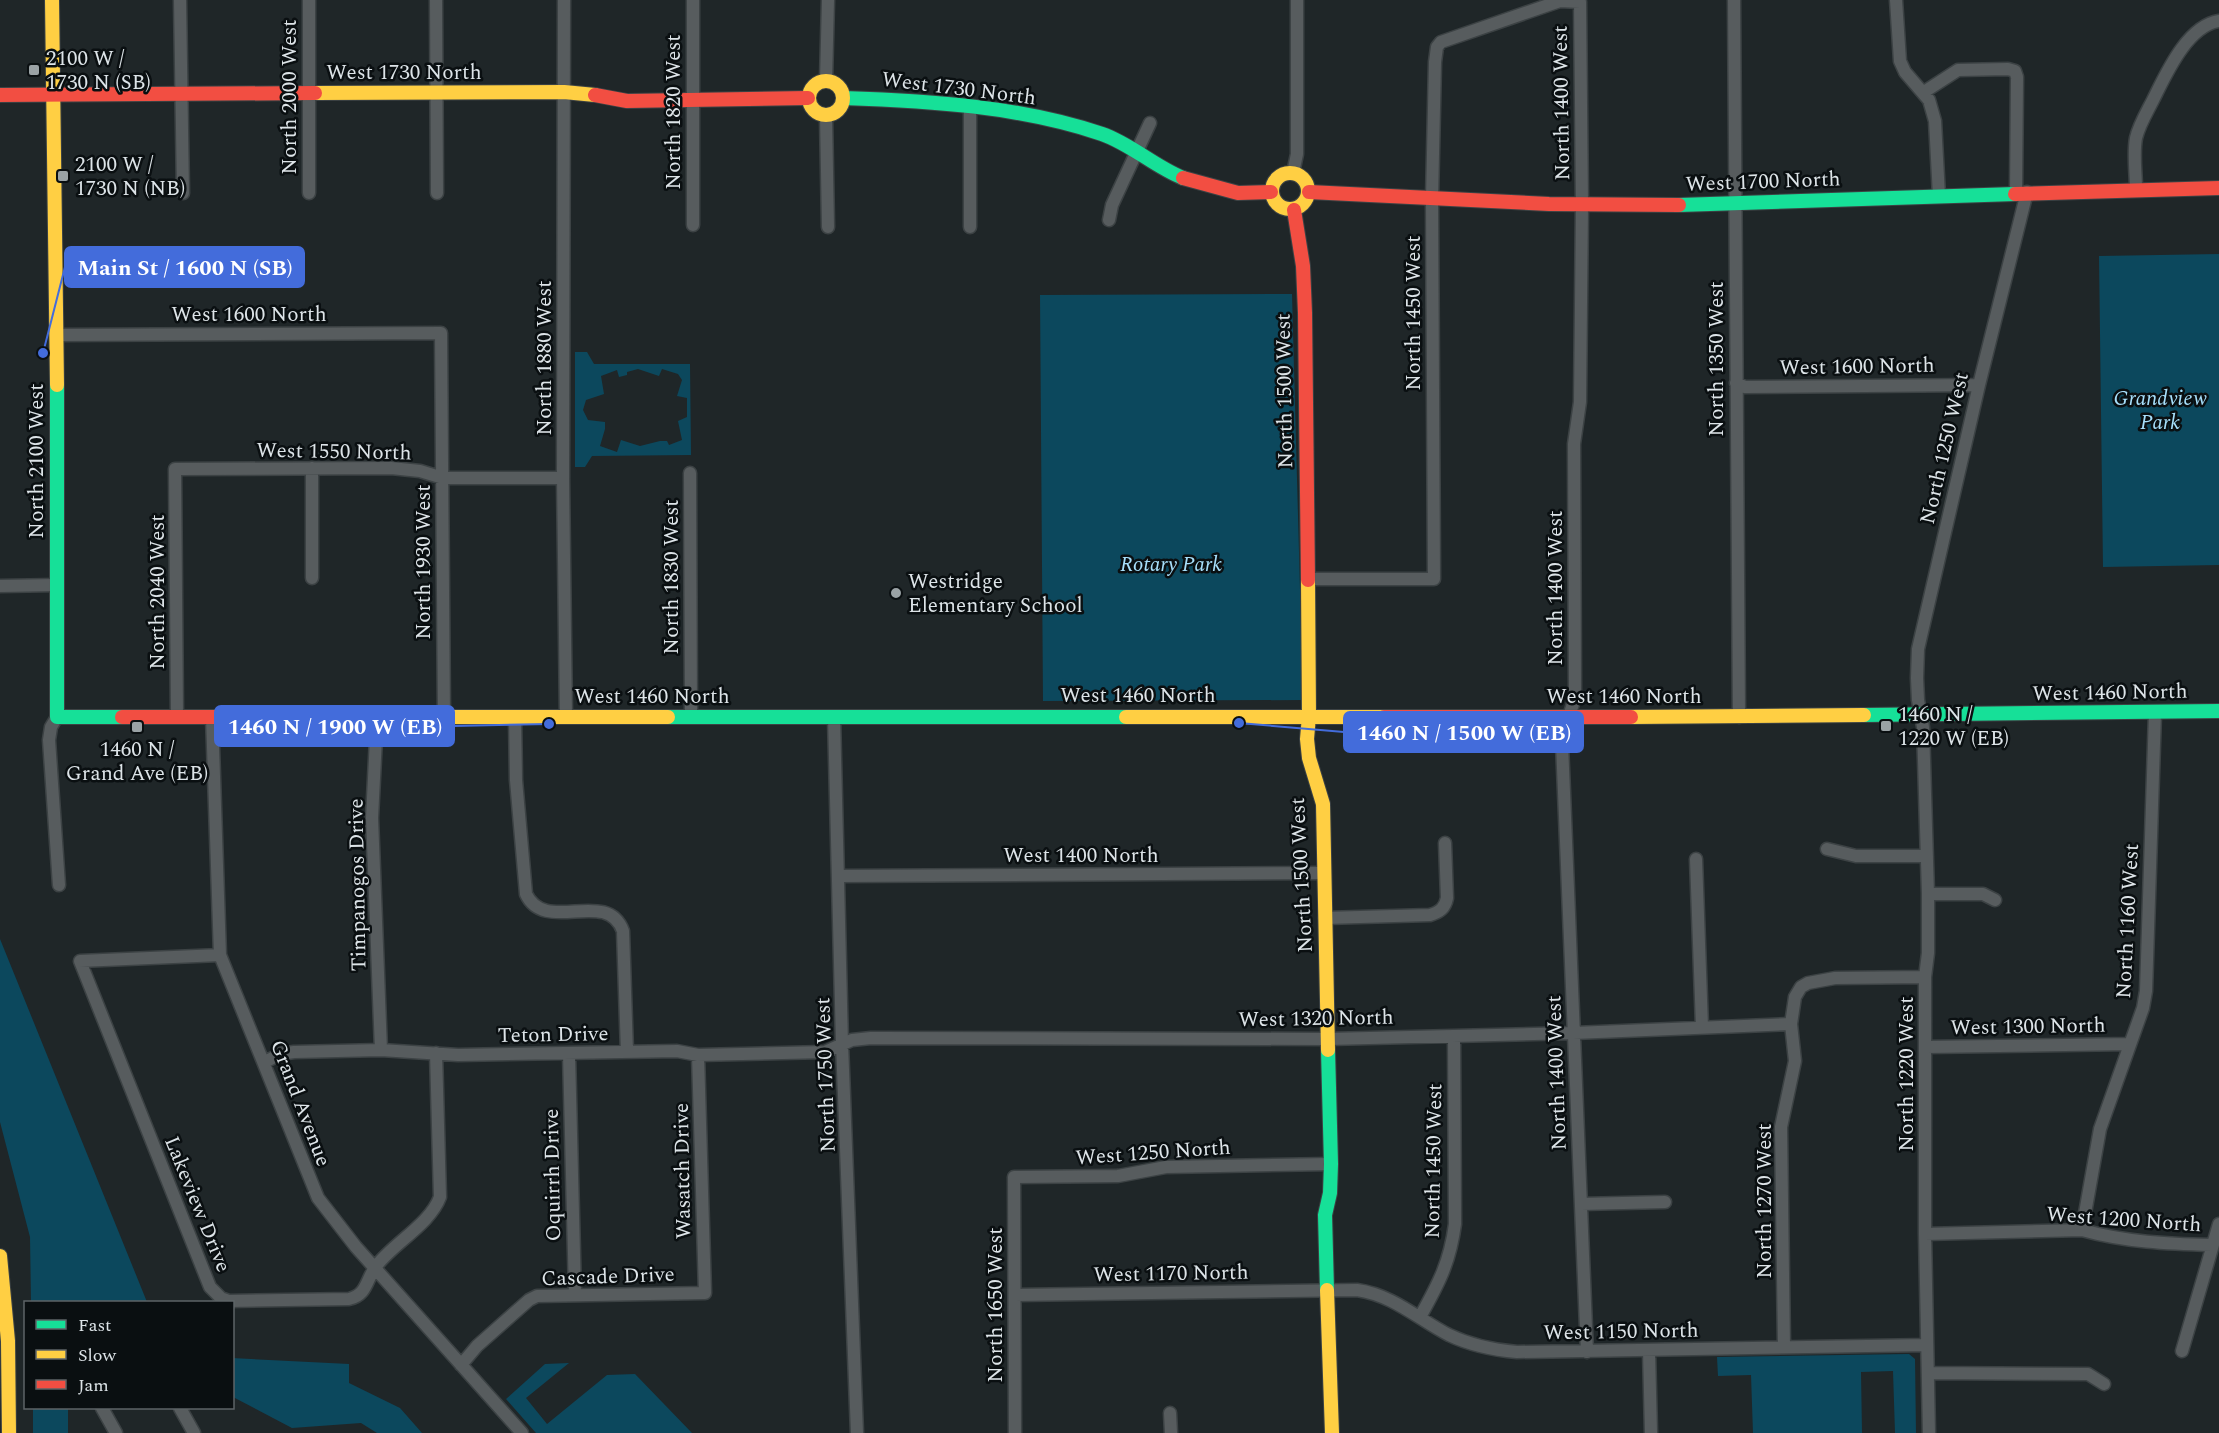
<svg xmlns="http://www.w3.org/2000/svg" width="2219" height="1433" viewBox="0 0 2219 1433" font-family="Spectral,serif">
<rect width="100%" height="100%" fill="#1f2628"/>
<path fill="#0c485d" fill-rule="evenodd" d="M2219 254V565L2103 567 2099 256Z
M1292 294 1303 700 1043 701 1040 295Z
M575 352H587L594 364H690L691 455 592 456 585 467H575ZM638 369 659 376 662 369 678 374 682 380 677 396 687 398V417L678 421 682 440 669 445 667 441H660L640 446 621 440 617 452 600 446 605 429V422L588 420 583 410 586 400 604 394 601 376 617 370 619 377 627 375V372Z
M0 939 147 1302H31L30 1237 0 1122Z
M1909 1354 1915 1359 1916 1433H1895L1893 1371 1861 1372 1862 1433H1753L1751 1375 1718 1376 1717 1357Z
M232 1358 349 1364V1383L400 1408 422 1433H377L361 1423 292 1428 233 1397Z
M569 1363 526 1398 547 1424 607 1375 635 1374 692 1433H536L506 1399 545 1364Z
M33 1408H68V1433H33Z"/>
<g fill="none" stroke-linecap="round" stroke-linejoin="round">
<defs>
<path id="street" d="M180 0 183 193
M309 0V193
M436 0 437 193
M564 0 563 478 566 717
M1734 0 1739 717
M1896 0 1900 61 1905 72 1929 100 1935 121 1939 196
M826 81 828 0
M1924 92 1958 70 2008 69 2015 71 2017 77 2016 193
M970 107V227
M826 116 828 227
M1293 173 1297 154V0
M2136 189C2136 173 2133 154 2136 138 2139 125 2147 112 2153 100 2166 74 2187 26 2219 21
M1109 220 1112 205 1150 123
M693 225V0
M57 335 441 333 444 718
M1736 383 1745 387 1979 385
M690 473 691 716
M312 578V468
M1308 579H1434L1432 199 1435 62 1437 47 1441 42 1560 1 1580 2 1582 205 1580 402 1574 444 1575 697C1571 713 1563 728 1562 744L1587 1352
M0 586 57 585
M177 716 175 469 391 468 420 471 443 478H563
M57 717 51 727 49 740 59 885
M212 717 220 955 318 1198 356 1247 522 1433
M515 717 516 780 526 894C545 935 607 887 623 931L627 1052
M834 717 842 1044 857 1433
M377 718 372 818 381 1050
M1827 849 1856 856H1927
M1696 859 1702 1027
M839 876 1324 873
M1928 894H1983L1995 900
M1325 918 1430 915C1440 912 1445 908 1447 898L1445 843
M220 955 80 961 210 1287 221 1298 229 1301 349 1299C368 1295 366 1278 377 1265 395 1242 430 1224 440 1197L436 1053
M1926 1047 2130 1044
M569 1054 575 1294
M265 1062 280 1054 294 1052 381 1050 458 1055 677 1051 698 1055 825 1052 852 1040 871 1038 1328 1039 1574 1033 1791 1024
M1581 1204 1665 1202
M2082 1230 2100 1129 2143 1008 2146 991 2155 713
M1925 1234 2082 1230C2125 1242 2168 1244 2212 1245
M1015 1295 1357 1290C1393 1295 1418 1319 1449 1335 1470 1345 1494 1350 1517 1352L1927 1345
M1420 1317C1439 1283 1450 1262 1455 1224L1454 1036
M1784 1347 1781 1127 1795 1061 1791 1024 1795 997 1801 987 1808 983 1835 978 1925 977
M1649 1351 1651 1433
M2182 1351 2219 1224
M461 1365 477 1346 529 1300 537 1296 705 1293 698 1055
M1928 1373 2088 1374 2104 1384
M102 1408 116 1433
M180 1408 194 1433
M1170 1413 1171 1433
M1015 1433 1014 1177 1118 1176 1166 1167 1331 1164
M1929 1433 1925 1234V977L1928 953V894L1923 727 1918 700 1917 678 1918 649 1979 385 2027 192"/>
<path id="fast" d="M843 98C930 101 1019 106 1102 134 1131 144 1155 167 1183 178
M1679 205 2015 194
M57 385V717H122
M1864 715 2219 711
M668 717H1126
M1327 1290 1325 1215 1330 1193 1331 1164 1328 1050"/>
<path id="slow" d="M52 0 57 385
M809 98a17 17 0 1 1 34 0a17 17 0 1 1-34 0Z
M315 93 564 92 595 95
M1272 191a18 18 0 1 1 36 0a18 18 0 1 1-36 0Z
M1308 580 1309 716 1307 739 1309 758 1323 804 1328 1050
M415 717H668
M1126 717H1384
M1631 717 1864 715
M0 1256 8 1341 9 1433
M1327 1290 1332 1433"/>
<path id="jam" d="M0 95 315 93
M595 95 627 101 808 98
M1183 178 1238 193 1271 192
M1309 192 1549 204 1679 205
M2015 194 2219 188
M1294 210 1303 266 1305 313 1308 580
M122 717H415
M1384 717H1631"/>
</defs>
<use href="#street" stroke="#3c4244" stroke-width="15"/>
<use href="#fast" stroke="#3c4244" stroke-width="16"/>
<use href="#slow" stroke="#3c4244" stroke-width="16"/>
<use href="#jam" stroke="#3c4244" stroke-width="16"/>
<use href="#street" stroke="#575c5e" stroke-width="12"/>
<use href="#fast" stroke="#16e098" stroke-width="14"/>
<use href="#slow" stroke="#ffcf43" stroke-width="14"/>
<use href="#jam" stroke="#f24e42" stroke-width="14"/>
</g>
<g fill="#9aa2a5" stroke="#0a0f11" stroke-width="2">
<rect x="28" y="64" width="12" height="12" rx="3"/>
<rect x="57" y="170" width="12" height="12" rx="3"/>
<circle cx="896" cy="593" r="6"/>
<rect x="1880" y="720" width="12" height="12" rx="3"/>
<rect x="131" y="721" width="12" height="12" rx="3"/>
</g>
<g text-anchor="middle" stroke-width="5" stroke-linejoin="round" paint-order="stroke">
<g font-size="21" fill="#dde4e8" stroke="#0a0f11" text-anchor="start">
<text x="46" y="65">2100 W /<tspan x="46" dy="24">1730 N (SB)</tspan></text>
<text x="75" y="171">2100 W /<tspan x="75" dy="24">1730 N (NB)</tspan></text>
<text x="908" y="588">Westridge<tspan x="908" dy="24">Elementary School</tspan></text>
<text x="1898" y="721">1460 N /<tspan x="1898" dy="24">1220 W (EB)</tspan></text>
<text x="137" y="756" text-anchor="middle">1460 N /<tspan x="137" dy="24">Grand Ave (EB)</tspan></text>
</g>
<g font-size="21" fill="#dde4e8" stroke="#0a0f11">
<text x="404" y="79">West 1730 North</text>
<text transform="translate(959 88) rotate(7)" y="7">West 1730 North</text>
<text transform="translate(289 97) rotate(-90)" y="7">North 2000 West</text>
<text transform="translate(1561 103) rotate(-91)" y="7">North 1400 West</text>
<text transform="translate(673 112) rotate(-90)" y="7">North 1820 West</text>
<text transform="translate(1763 181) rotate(-2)" y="7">West 1700 North</text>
<text transform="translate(1413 313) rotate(-90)" y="7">North 1450 West</text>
<text x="249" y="321">West 1600 North</text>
<text transform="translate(544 358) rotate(-90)" y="7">North 1880 West</text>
<text transform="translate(1716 359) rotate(-90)" y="7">North 1350 West</text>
<text transform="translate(1857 366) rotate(-1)" y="7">West 1600 North</text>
<text transform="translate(1284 391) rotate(-91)" y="7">North 1500 West</text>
<text transform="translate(1944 448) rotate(-77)" y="7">North 1250 West</text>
<text transform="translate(334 451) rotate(1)" y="7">West 1550 North</text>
<text transform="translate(36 461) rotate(-90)" y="7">North 2100 West</text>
<text transform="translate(423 562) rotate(-90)" y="7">North 1930 West</text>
<text transform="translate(671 577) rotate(-90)" y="7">North 1830 West</text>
<text transform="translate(1555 588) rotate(-90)" y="7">North 1400 West</text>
<text transform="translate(157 592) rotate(-90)" y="7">North 2040 West</text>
<text transform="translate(2110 692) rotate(-1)" y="7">West 1460 North</text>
<text x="1138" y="702">West 1460 North</text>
<text x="652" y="703">West 1460 North</text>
<text x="1624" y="703">West 1460 North</text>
<text x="1081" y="862">West 1400 North</text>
<text transform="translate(1301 875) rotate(-93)" y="7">North 1500 West</text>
<text transform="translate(357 885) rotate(-91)" y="7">Timpanogos Drive</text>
<text transform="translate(2127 921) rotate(-87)" y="7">North 1160 West</text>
<text transform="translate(1316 1018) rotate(-1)" y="7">West 1320 North</text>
<text transform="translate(2028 1026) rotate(-1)" y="7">West 1300 North</text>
<text transform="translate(553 1034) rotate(-1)" y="7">Teton Drive</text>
<text transform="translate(1556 1073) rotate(-92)" y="7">North 1400 West</text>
<text transform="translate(1906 1074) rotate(-90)" y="7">North 1220 West</text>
<text transform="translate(825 1075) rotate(-92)" y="7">North 1750 West</text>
<text transform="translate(301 1103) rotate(69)" y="7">Grand Avenue</text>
<text transform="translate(1153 1152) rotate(-4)" y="7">West 1250 North</text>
<text transform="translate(1433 1161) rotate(-89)" y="7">North 1450 West</text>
<text transform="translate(682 1171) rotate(-91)" y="7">Wasatch Drive</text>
<text transform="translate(552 1175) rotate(-91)" y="7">Oquirrh Drive</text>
<text transform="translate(1764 1201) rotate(-90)" y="7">North 1270 West</text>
<text transform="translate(198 1204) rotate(68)" y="7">Lakeview Drive</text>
<text transform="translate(2124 1219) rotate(4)" y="7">West 1200 North</text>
<text transform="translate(1171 1273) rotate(-1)" y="7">West 1170 North</text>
<text transform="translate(608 1276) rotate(-2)" y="7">Cascade Drive</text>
<text transform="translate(995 1305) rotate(-90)" y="7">North 1650 West</text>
<text transform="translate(1621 1331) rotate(-1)" y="7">West 1150 North</text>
</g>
<g font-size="21" font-style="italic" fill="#a7e0fc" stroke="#0a0f11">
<text x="2160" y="405">Grandview<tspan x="2160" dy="24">Park</tspan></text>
<text x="1171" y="571">Rotary Park</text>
</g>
</g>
<path fill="none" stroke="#436cdb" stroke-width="2" d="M43 353L65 267M549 724L454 726M1239 723L1344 732"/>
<g fill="#436cdb" stroke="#0a0f11" stroke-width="2">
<circle cx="43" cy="353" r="6"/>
<circle cx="549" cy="724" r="6"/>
<circle cx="1239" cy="723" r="6"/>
</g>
<g fill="#436cdb" stroke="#436cdb" stroke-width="2">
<rect x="65" y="247" width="239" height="40" rx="6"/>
<rect x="215" y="706" width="239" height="40" rx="6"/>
<rect x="1344" y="712" width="239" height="40" rx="6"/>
</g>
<g font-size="22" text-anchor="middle" font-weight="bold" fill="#fff">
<text x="185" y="275">Main St / 1600 N (SB)</text>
<text x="335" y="734">1460 N / 1900 W (EB)</text>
<text x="1464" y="740">1460 N / 1500 W (EB)</text>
</g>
<rect x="24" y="1301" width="210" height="108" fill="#0a0f11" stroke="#5e6467" stroke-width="1.5"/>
<rect x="36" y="1320" width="30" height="9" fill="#16e098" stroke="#5e6467" stroke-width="1.5"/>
<text x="78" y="1331" font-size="18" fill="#dde4e8">Fast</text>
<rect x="36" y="1350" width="30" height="9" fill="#ffcf43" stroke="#5e6467" stroke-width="1.5"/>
<text x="78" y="1361" font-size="18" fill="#dde4e8">Slow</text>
<rect x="36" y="1380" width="30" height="9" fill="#f24e42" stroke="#5e6467" stroke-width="1.5"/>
<text x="78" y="1391" font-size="18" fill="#dde4e8">Jam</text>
</svg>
